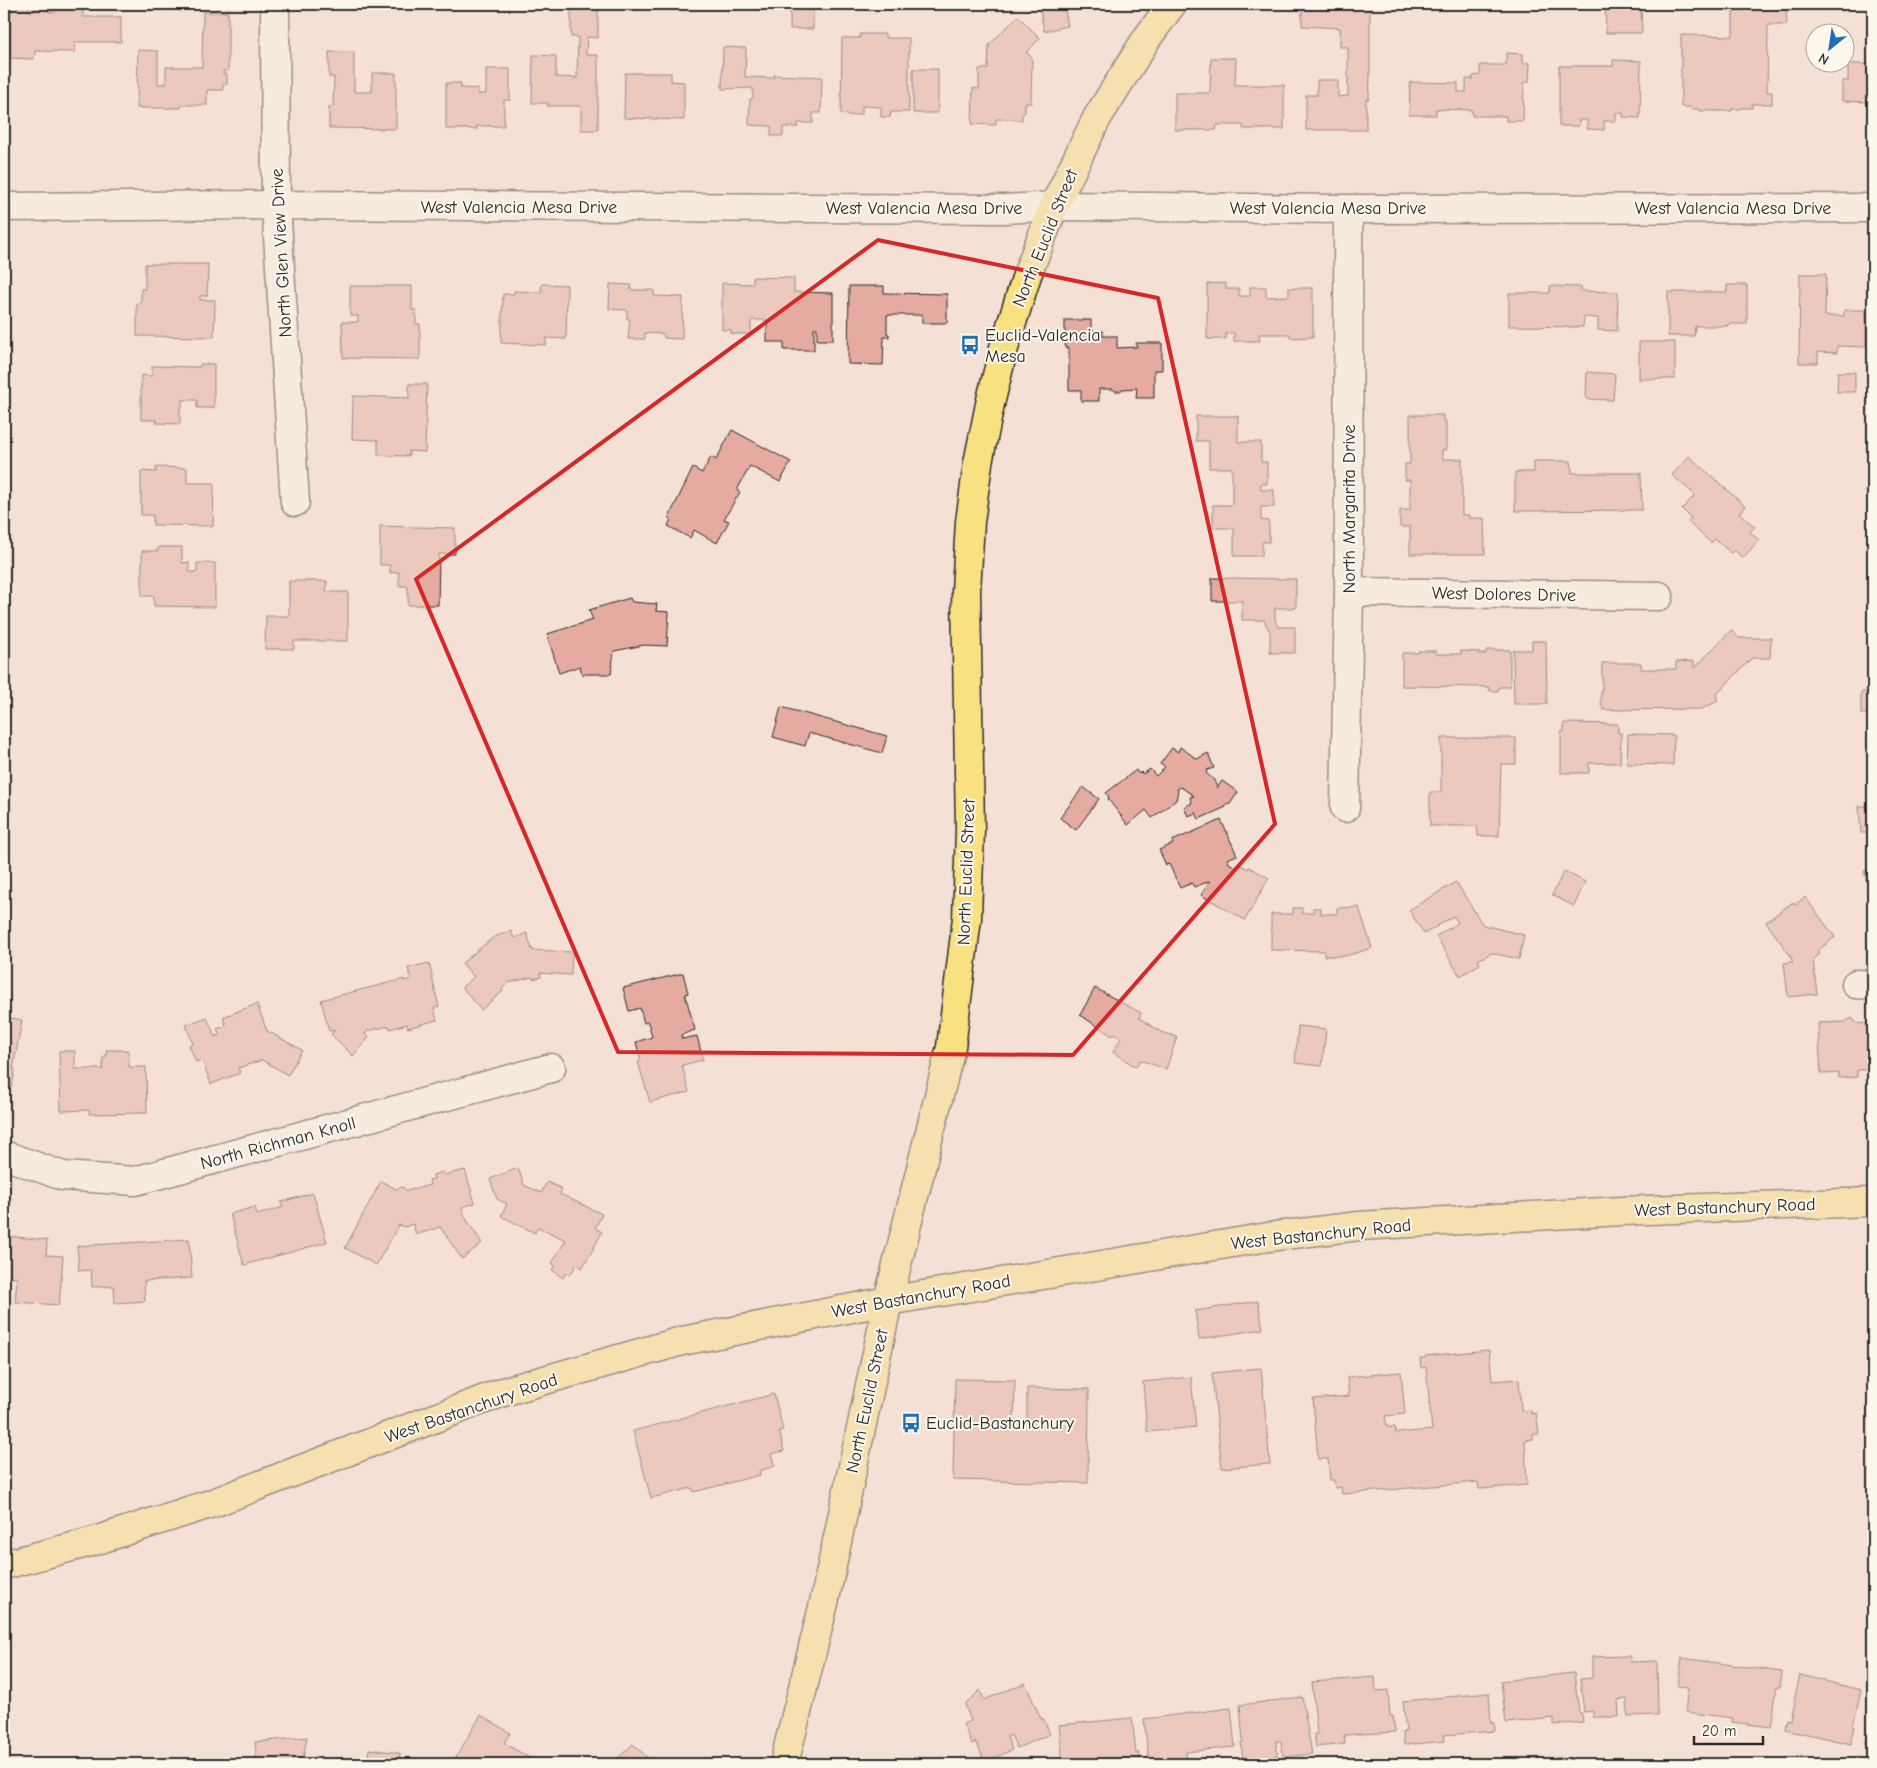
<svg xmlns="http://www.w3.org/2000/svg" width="1877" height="1768" viewBox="0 0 1877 1768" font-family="'Comic Neue',sans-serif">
<rect width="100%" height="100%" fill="#f4e0d5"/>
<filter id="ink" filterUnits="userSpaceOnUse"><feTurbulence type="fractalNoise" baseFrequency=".02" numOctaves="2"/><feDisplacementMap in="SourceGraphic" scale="10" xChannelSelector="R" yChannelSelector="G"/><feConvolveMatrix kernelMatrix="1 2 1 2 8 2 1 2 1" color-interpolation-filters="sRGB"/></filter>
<g filter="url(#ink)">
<path fill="#e5aba0" stroke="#2b2b2b" d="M11 4H29V11H34L39 7 44 8 50 12H55V4H83V17H121V42H75V52L35 51 34 59 10 58Z
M571 4H598V38L587 37 586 55H598V130H581V106H547L548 103H532L533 55 556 56V77L577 78 578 37H571Z
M1039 4H1064L1068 26 1044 31Z
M1302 4H1370V77L1369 99H1366V130H1306V95H1317V80H1338V97L1348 96V47H1340V28L1302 26Z
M1605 4H1641L1642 33H1606Z
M1733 4H1779V9H1786L1787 25H1768L1767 92H1772V104H1752V108H1740V109H1732V111H1699V109H1692L1691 107H1681V35L1733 36Z
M790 6H813V29H790Z
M203 12H228V71H223V74H227V84H223V90H207V105H181V108H137L138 50 158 51V84H166V67H202Z
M1018 16 1040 38 1026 53 1032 57 1031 103H1025V112L1022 115V120L996 119V125L972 124 973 88 979 89V69H988L989 45Z
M860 34H885V38H909V112H891L890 117H881V107L862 106V114L847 116V114H841L842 38H860Z
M723 47 746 48 745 77 774 78V75L822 77 821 113H813V123H798V127H783V136H771V126L749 125 750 99 753 98V88L722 89Z
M329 52H354V92H372V73H396V129L329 128V107H333L334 77H329Z
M1506 53 1523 54V63H1530L1529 82H1524L1523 121H1506V116H1472V110L1436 109V115H1409L1410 82 1458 83V92H1466V79H1473V76L1480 75V65H1506Z
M1211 58H1236L1235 85H1284V129H1243V125H1217L1216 130H1175V93H1210Z
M1613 60 1641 61 1640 118 1623 117V113H1616V121H1604V130L1587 129V120H1579V126H1559V66H1613Z
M1848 64H1873V126H1869V102L1842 101V81H1848Z
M486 69H510V100H504V126H477V129H446V83H461V88L478 89V94H486Z
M913 69H938V113H913Z
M625 73H671V81L684 82V120L624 118Z
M145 264H208L207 296H200V300H215L214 337 137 336V303H141V289H145Z
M1800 274H1826L1825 316H1844V310H1866V347L1837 346V353L1818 352V363H1799Z
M753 277 794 278V292L833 293V340H817V328H814V350H784V342H767V320H751V334H731V330H722V283L753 284Z
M1226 283V289H1239V296H1250V287H1266V297L1289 296V288H1313V337L1290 338V334H1259L1260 341H1234V333H1226V339H1207V284Z
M542 284 567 285 566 339 546 338V345L501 343 503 294H514V291L541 292Z
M610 284 631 285V290H654V296L683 297 682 339 664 338V334L645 333V339H628L630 319H627V310L609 309Z
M1727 285H1747V324H1728V326H1695L1694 336H1668V292H1727Z
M350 286H412V310H416V324H420V359L343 358 342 322H358V316H350Z
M849 286H884V293L947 294V323H922V315H887V334H889V337H884L883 365 848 364Z
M1550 286 1581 287V291L1618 292 1617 331 1598 330V318L1584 317 1583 327 1509 326V293H1550Z
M1065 320H1091V331H1103V336H1117V348L1137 347 1136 343H1162V370H1154V398H1136L1137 388 1123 389 1120 391H1115L1113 389H1099V401H1081V390H1069V348H1065Z
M1639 342H1675V379H1639Z
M200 364H214V408H197V400H182V408H180V424L156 423 157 420H141V375L152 376V366L200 367Z
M1587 372 1615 374 1613 400 1586 399Z
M1838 372H1855V392H1837Z
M409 384H427L425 452 409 451V456L378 455V440L352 439 353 396 409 398Z
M1410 415H1443V421H1446V450H1442V459H1462V515H1469V518H1484L1485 554H1410V527H1400V510H1410V480H1405V464H1410Z
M1196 416H1238V442H1261V462H1267V484H1261V490H1274V507H1261V520L1268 521 1269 526V542H1262V556H1234V528H1213V505H1232V468H1209V441H1196Z
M732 430 791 462 780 482 750 466 737 490 740 492 724 519 729 521 717 543 694 530 690 538 668 526 671 519 669 517 693 468 702 473 711 457 716 460Z
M1689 456 1745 506 1739 513 1755 527 1750 532 1759 540 1743 558 1734 550 1731 553 1715 539 1711 543 1688 522 1691 518 1682 509 1695 495 1672 475Z
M1534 461H1571L1572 473H1641L1642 510 1515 511V472H1534Z
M156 467 187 468V483H214L213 526 153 525V515H141V471L156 472Z
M380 526 455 528V554H439L438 605H408V586H399V572L390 573V565H380Z
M158 547H182V563L189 562V572H197V563H215V607L154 606V596H142V551H158Z
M1212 578 1296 579V608H1275V620L1278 627H1295V653H1270V632L1264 620H1242V601H1212Z
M289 581H327L326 592H348V641H294V649H265L266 616H289Z
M630 598 632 602 657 604 656 611 669 612 667 646 644 645 614 651 611 674H582L580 666 559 673 547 634 593 620 589 610Z
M1731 630 1739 638H1771L1770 658H1752L1716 695 1718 701 1701 709 1603 710V706H1601V690H1602V663H1641V669H1676V662L1694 661V669Z
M1532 641H1546L1547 704H1514L1513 650H1532Z
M1486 650H1510V687H1499L1498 691H1490L1489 687 1402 686V653H1418V651H1436V654H1461V651L1479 652V654H1486Z
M1861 692H1873V714H1861Z
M781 707 887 736 882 753 809 733 805 746 773 737Z
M1564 723 1618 724V733H1621L1620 763H1589V773H1561V732H1564Z
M1628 734 1674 735 1673 765 1627 764Z
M1441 738H1516V764H1501L1499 836H1478L1477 826H1430V792H1441Z
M1180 747 1197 759 1208 753 1214 768 1207 770 1206 773 1214 780 1217 788 1222 781 1238 792 1230 804 1225 805 1226 807 1199 819 1196 813 1188 816 1184 807 1192 803 1190 797 1194 796 1181 787 1177 789 1178 791 1176 800 1152 818 1146 810 1128 825 1108 799 1109 797 1106 793 1136 770 1139 774 1141 772 1143 774 1150 769 1156 776 1165 767 1160 764 1172 748 1178 752Z
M1083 787 1099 799 1076 830 1060 818Z
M1859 806H1873V833H1861Z
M1221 820 1237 855 1227 859 1229 863 1237 868 1239 864 1248 869 1249 867 1269 878 1245 920 1201 895 1210 881 1194 887 1192 883 1180 888 1169 864 1166 865 1159 850 1173 844 1172 841Z
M1873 868V893L1870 894 1864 871Z
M1564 871 1585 882 1574 906 1552 895Z
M1456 882 1483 925 1524 935 1519 959 1491 953 1478 960 1480 964 1460 976 1436 936 1458 923 1454 916 1424 934 1409 910Z
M1805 897 1835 937 1817 951 1819 954 1813 959 1817 994 1788 997 1784 963 1793 962 1791 959 1792 958 1766 922 1793 902 1795 905Z
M1359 907 1372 948 1346 956H1324V951L1271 950V914H1293V908H1302V913H1313V908H1321V914H1337V908Z
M511 931 514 938 527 933 532 950 572 952 571 975 540 973 541 977 533 979 532 977 508 983 502 989 503 991 481 1010 462 987 474 977 462 963 494 937Z
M429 963 439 1007 434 1008 437 1020 408 1028 407 1024 390 1029 389 1026 367 1031 365 1034 369 1037 353 1056 331 1034 336 1030 329 1031 321 1000 404 979V981L411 979 408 968Z
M683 973 688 993 685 994 695 1030 681 1035 682 1039 697 1036 703 1060 682 1065 689 1092 650 1102 638 1062 641 1061 636 1042 652 1037 648 1022 644 1023 640 1008 629 1011 623 988Z
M1095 988 1141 1013 1139 1018 1161 1032 1177 1037 1166 1069 1140 1060 1136 1067 1113 1052 1121 1038 1113 1034 1112 1036 1080 1015Z
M257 1004 267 1031 302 1050 288 1075 262 1060 238 1068 240 1073 211 1084 202 1060 196 1062 189 1045 193 1044 186 1025 207 1017 215 1037 220 1035 217 1029 226 1026 223 1017Z
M5 1017 22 1020 13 1069H15L12 1087 4 1085Z
M1852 1018 1858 1024 1868 1023V1026H1873V1053L1870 1054 1871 1070H1857V1077L1839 1078V1073L1821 1074 1818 1023 1845 1022Z
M1298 1026 1326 1029 1322 1066 1295 1063Z
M106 1050H128L129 1067H146L147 1113 89 1114V1110L61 1111 59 1051H75V1069H103V1057H106Z
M518 1168 524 1185 541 1193 547 1182 562 1189 560 1194 602 1214 595 1228 602 1232 592 1251 582 1268 577 1264 570 1275 566 1273 563 1278 552 1270 555 1266 552 1263 566 1240 538 1227 535 1233 501 1216 507 1204 497 1199 490 1179Z
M465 1170 475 1203 462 1207 465 1217 482 1243 462 1259 440 1227 416 1235 413 1224 404 1227 399 1225 376 1265 345 1248 381 1181 396 1189 403 1187 407 1191 430 1185 429 1180 434 1179 433 1175 443 1172 444 1175Z
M313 1193 327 1242 244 1265 230 1214 255 1207 257 1215 283 1207 281 1202Z
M4 1225H7L6 1236 47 1240 46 1255 63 1256 59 1305 15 1302 17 1278 4 1277Z
M189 1239 192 1278 144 1281 145 1301 115 1303 114 1286 92 1287 91 1270 79 1271 77 1246Z
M1258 1301 1263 1329 1199 1339 1195 1311Z
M1489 1350 1492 1381 1519 1379 1521 1411 1531 1410V1414L1536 1413 1539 1434H1533V1439L1525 1440 1527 1485 1479 1489 1478 1482 1342 1494 1341 1487 1335 1488 1334 1480H1330L1328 1459H1318L1313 1399 1349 1396 1347 1377 1401 1372 1405 1414 1385 1416 1387 1427H1395L1396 1433 1432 1430 1426 1367 1421 1368 1420 1358H1425V1356Z
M1261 1368 1270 1464 1222 1468 1212 1373Z
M1191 1377 1196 1427 1147 1432 1143 1382Z
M955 1379 1015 1380 1014 1421H1027V1388L1089 1389 1088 1483 953 1480Z
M774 1394 783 1430 779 1431 784 1451 771 1454 775 1466 759 1471 760 1475 694 1492 692 1488 651 1498 633 1431Z
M1630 1656V1662L1657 1661 1658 1715 1628 1716 1627 1699 1618 1700 1619 1717H1593V1711L1584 1712 1580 1679 1592 1678V1657Z
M1682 1658 1782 1672 1780 1687H1777L1771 1727 1732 1722 1733 1718 1685 1712 1688 1688 1678 1687Z
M1574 1673 1579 1713H1582L1583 1722 1554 1725V1718L1506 1723 1501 1681Z
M1800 1675 1861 1690 1853 1726 1855 1727 1851 1744 1785 1729 1787 1719 1790 1720Z
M1375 1677 1376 1691 1388 1690 1390 1716H1393L1395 1732 1344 1735 1345 1744 1316 1747 1314 1734H1317L1312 1682Z
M1025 1683 1041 1719 1043 1718 1050 1734 1017 1748 1011 1735 1007 1737 1012 1750 985 1762 976 1742 972 1744 963 1724 971 1721 965 1705 980 1690 984 1700Z
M1489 1693 1491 1723H1494L1495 1731 1444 1735 1445 1741 1404 1745 1403 1732H1406L1403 1701Z
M1302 1697 1312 1754 1283 1757 1281 1741H1276L1277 1756 1243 1760 1241 1742H1243L1240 1705Z
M1231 1708 1235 1747 1186 1752 1187 1758 1149 1762 1144 1719Z
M481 1715 510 1733 504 1743 540 1764H452Z
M1132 1718 1136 1753H1139L1140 1764H1063L1059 1725Z
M1873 1723V1746L1865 1744Z
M307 1737 302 1764H257L255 1742Z
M633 1744 648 1758 642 1764H619L615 1761Z
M369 1749 400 1753 399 1764H367Z
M310 1759 335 1763V1764H309Z"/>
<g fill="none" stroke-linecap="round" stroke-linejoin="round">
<defs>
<path id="minor" d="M275 4 276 205 295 502
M4 207 276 205 1005 209 1054 206 1348 209 1873 208
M1349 592 1659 596
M1345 808 1349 592 1348 209
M1856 984 1873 985
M4 1155 63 1176 135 1181 551 1068"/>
<path id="major" d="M4 1565 91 1542 213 1503 506 1391 682 1341 888 1301 1268 1237 1359 1226 1621 1211 1873 1202
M784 1764 824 1603 888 1301 951 1047 967 918 970 829 966 591 970 522 978 463 990 404 1003 351 1027 275 1054 206 1097 118 1147 38 1172 4"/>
</defs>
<use href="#minor" stroke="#2b2b2b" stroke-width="31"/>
<use href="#major" stroke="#2b2b2b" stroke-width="31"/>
<use href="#minor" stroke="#fbf7ec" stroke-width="28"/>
<use href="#major" stroke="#f9e181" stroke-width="28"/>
</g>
</g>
<path d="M0 0H1877V1768H0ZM878 240 1158 298 1275 824 1073 1055 618 1052 416 579Z" fill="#f4e0d5" fill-opacity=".55" fill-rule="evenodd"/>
<path fill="none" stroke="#d62828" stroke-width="4" stroke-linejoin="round" d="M878 240 1158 298 1275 824 1073 1055 618 1052 416 579Z"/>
<defs>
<symbol id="bus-bare" viewBox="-9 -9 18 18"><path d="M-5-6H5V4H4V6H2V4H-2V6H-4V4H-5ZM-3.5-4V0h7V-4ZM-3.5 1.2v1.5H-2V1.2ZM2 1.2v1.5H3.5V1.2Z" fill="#1f6fb2" stroke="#fbf7ec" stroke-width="2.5" paint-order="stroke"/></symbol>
</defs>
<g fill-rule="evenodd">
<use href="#bus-bare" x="956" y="331" width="28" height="28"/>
<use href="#bus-bare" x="897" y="1409" width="28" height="28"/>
</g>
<g text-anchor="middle" stroke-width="4" stroke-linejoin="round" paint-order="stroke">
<g font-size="18" fill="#2b2b2b" stroke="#fbf7ec">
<text x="519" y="213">West Valencia Mesa Drive</text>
<text x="924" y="214">West Valencia Mesa Drive</text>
<text x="1328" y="214">West Valencia Mesa Drive</text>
<text x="1733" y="214">West Valencia Mesa Drive</text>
<text transform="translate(1045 238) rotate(-68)" y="6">North Euclid Street</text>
<text transform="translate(281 253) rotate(-93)" y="6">North Glen View Drive</text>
<text transform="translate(1349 509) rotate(-90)" y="6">North Margarita Drive</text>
<text transform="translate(1504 594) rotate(1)" y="6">West Dolores Drive</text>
<text transform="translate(966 872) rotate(-88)" y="6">North Euclid Street</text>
<text transform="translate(278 1143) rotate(-15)" y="6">North Richman Knoll</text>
<text transform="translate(1725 1207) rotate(-2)" y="6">West Bastanchury Road</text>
<text transform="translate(1321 1234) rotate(-6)" y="6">West Bastanchury Road</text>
<text transform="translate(921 1296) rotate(-10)" y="6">West Bastanchury Road</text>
<text transform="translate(867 1401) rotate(-78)" y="6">North Euclid Street</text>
<text transform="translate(471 1408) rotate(-19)" y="6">West Bastanchury Road</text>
</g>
<g font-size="18" fill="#2b2b2b" stroke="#fbf7ec" text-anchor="start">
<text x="985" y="341">Euclid-Valencia<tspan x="985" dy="21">Mesa</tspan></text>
<text x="926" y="1429">Euclid-Bastanchury</text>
</g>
</g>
<rect width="1877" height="1768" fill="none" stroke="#fbf7ec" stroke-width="20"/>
<rect x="10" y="10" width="1857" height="1748" fill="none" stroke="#2b2b2b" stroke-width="2" filter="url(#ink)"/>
<g transform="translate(1830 48) rotate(210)"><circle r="24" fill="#fbf7ec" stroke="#a8a59f"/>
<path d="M0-4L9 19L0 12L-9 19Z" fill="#1f6fb2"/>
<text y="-8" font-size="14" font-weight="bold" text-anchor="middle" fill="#2b2b2b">N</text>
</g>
<path d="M1694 1736v8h69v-8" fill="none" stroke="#2b2b2b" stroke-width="2.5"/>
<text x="1702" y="1736" font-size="15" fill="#2b2b2b" stroke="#fbf7ec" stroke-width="4" paint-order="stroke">20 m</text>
</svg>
